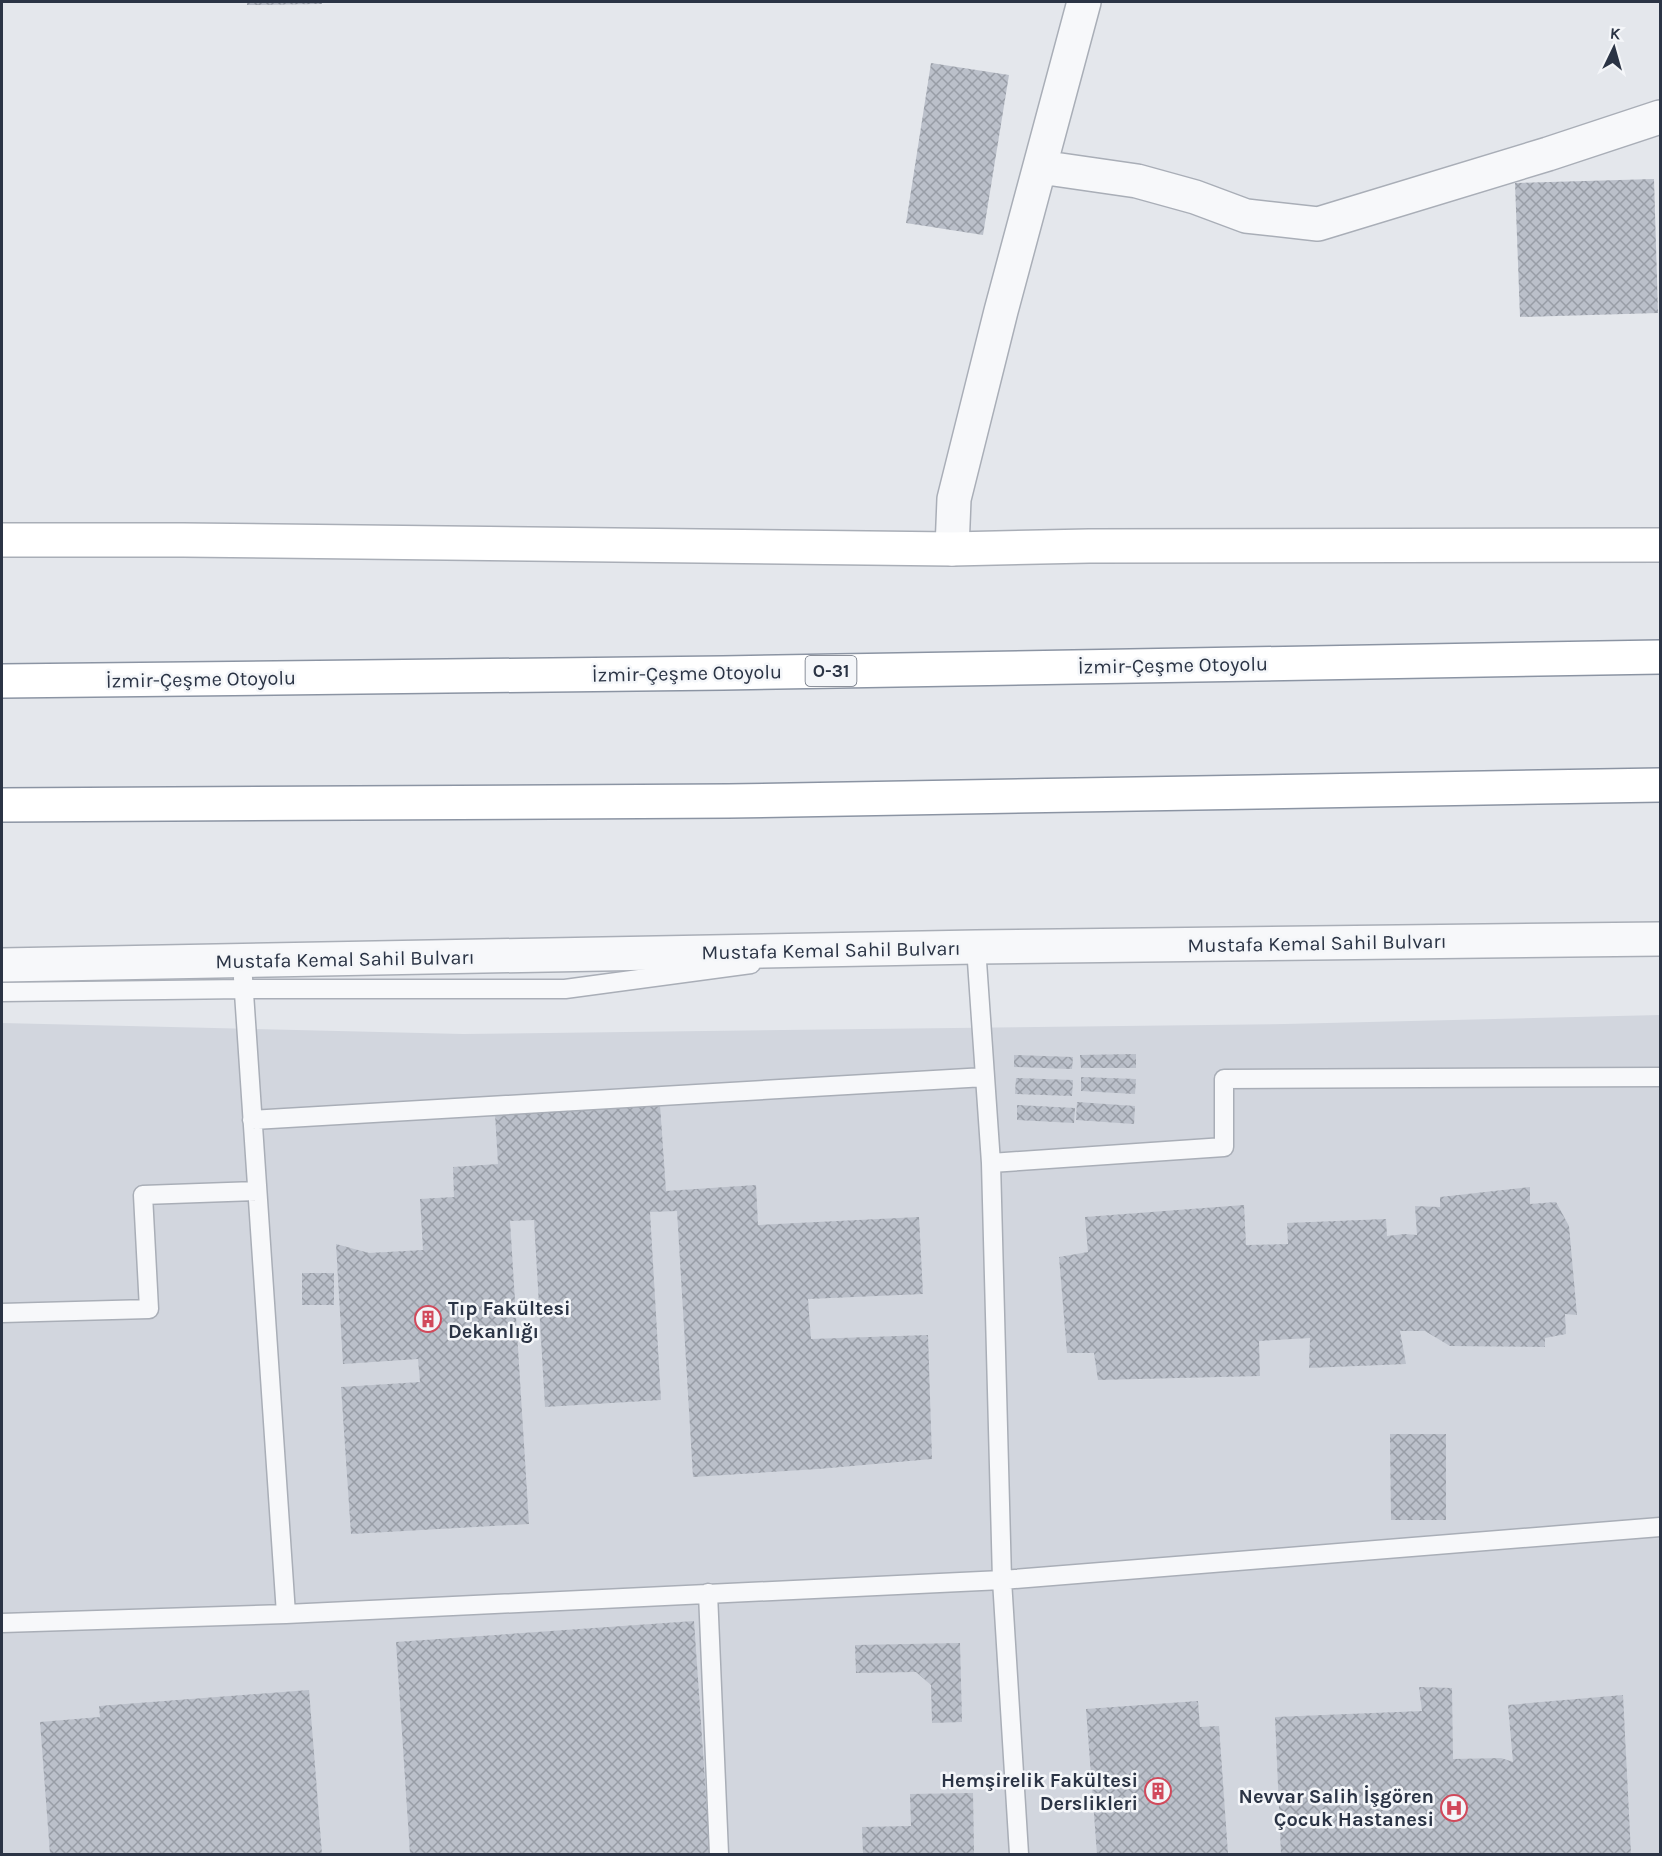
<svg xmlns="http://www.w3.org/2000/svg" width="1662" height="1856" viewBox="0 0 1662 1856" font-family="Karla,sans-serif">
<defs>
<pattern id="building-cross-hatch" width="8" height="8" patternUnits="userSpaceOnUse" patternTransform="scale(1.5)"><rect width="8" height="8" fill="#bbc0ca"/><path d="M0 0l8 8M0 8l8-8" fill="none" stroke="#989da6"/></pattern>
</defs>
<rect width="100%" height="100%" fill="#e4e7ec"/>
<path fill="#d2d6de" d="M1660 1015V1854H2V1023L463 1034 1285 1024Z"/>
<path fill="url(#building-cross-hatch)" d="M247 2H322V4L247 5Z
M931 63 1009 75 983 235 906 223Z
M1654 179 1658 313 1520 317 1515 183Z
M1136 1054V1068H1081L1080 1055Z
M1014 1055 1073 1057 1072 1069 1014 1067Z
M1081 1077 1136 1079 1135 1094 1081 1091Z
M1016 1078 1073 1080 1072 1096 1015 1094Z
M1077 1102 1135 1106 1134 1124 1076 1120Z
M660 1105 666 1191 756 1185 758 1225 919 1217 923 1294 808 1299 811 1339 928 1335 932 1459 818 1469 693 1477 677 1211 650 1212 661 1400 545 1407 534 1220 510 1221 529 1524 351 1534 341 1387 420 1382 418 1359 343 1364 336 1244 369 1253 423 1250 420 1199 454 1197 453 1167 498 1164 495 1114Z
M1017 1105 1075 1108 1074 1123 1017 1120Z
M1530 1187V1204L1556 1202 1569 1226 1577 1315 1565 1314 1566 1334 1545 1338V1347L1450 1346 1425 1331H1400L1406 1364 1309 1368 1310 1338 1259 1341 1260 1376 1098 1380 1094 1353H1067L1059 1257 1088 1252 1085 1217 1244 1205 1246 1245 1288 1244 1287 1223 1386 1219 1387 1236 1405 1234 1417 1235 1415 1206 1440 1207V1197Z
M302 1273H334V1305H302Z
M1390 1434H1446V1520H1391Z
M694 1621 710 1854H410L396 1642Z
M960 1643 962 1722 932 1723 931 1685 916 1672 856 1673 855 1645Z
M1419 1687 1452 1688 1453 1759 1501 1758 1513 1762 1508 1705 1623 1695 1631 1854H1281L1275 1717 1422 1711Z
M309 1690 322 1854H50L40 1722 100 1717 99 1706Z
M1198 1701 1200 1727 1219 1726 1228 1854H1097L1086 1709Z
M973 1793 974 1854H863L862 1827 911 1826 910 1794Z"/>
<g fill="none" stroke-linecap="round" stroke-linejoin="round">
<defs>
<path id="service" d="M976 947 991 1163 1002 1580 1019 1854
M243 978 286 1614
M2 992 244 989H565L751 964
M252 1120 985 1077
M991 1163 1224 1147V1079L1660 1077
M2 1313 149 1309 143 1195 257 1191
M708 1593 719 1854
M2 1623 286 1614 1002 1580 1660 1527"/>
<path id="minor" d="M1040 167 1137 181 1195 197 1246 216 1318 224 1548 154 1660 117
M952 549 954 499 1001 311 1084 2"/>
<path id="tertiary" d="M2 965 976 947 1660 939"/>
<path id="secondary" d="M2 540H183L952 549 1089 546 1660 545"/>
<path id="motorway" d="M2 681 723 673 1660 657
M2 805 728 801 1660 785"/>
</defs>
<use href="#service" stroke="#a9aeb7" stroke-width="21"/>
<use href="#minor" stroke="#a9aeb7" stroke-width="36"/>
<use href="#tertiary" stroke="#a9aeb7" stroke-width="36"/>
<use href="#secondary" stroke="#a9aeb7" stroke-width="36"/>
<use href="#motorway" stroke="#8b94a3" stroke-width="36"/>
<use href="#service" stroke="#f7f8fa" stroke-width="18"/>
<use href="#minor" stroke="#f7f8fa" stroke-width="33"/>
<use href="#tertiary" stroke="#f7f8fa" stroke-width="33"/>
<use href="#secondary" stroke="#fff" stroke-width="33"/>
<use href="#motorway" stroke="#fff" stroke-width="33"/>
</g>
<defs>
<symbol id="building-ring" viewBox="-11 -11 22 22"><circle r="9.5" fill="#f4f6f9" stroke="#d1495b" stroke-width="1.5"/><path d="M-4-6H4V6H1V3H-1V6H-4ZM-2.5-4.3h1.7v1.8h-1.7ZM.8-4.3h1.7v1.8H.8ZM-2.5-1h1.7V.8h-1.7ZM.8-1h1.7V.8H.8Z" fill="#d1495b"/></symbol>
<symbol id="hospital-ring" viewBox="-11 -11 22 22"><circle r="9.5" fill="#f4f6f9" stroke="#d1495b" stroke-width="1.5"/><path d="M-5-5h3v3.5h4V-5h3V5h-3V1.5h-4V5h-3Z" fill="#d1495b"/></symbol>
</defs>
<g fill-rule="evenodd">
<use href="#building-ring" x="413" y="1304" width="30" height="30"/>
<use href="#building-ring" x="1143" y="1776" width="30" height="30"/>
<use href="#hospital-ring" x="1439" y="1793" width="30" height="30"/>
</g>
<g text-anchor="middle" stroke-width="5" stroke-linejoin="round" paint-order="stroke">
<rect fill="#f4f6f9" stroke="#676e7b" stroke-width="1.5" x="805.5" y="656" width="51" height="30" rx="4.5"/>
<g font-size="18" font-weight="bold" fill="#2b3445">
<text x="831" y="677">O-31</text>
</g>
<g font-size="20" fill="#2b3445" stroke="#f4f6f9">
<text transform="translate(1173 665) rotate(-1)" y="7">İzmir-Çeşme Otoyolu</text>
<text transform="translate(687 673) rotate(-1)" y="7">İzmir-Çeşme Otoyolu</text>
<text transform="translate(201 679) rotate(-1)" y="7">İzmir-Çeşme Otoyolu</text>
<text transform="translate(1317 943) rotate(-1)" y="7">Mustafa Kemal Sahil Bulvarı</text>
<text transform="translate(831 950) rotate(-1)" y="7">Mustafa Kemal Sahil Bulvarı</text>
<text transform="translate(345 959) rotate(-1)" y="7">Mustafa Kemal Sahil Bulvarı</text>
</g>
<g font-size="20" font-weight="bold" fill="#2b3445" stroke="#f4f6f9" text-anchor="end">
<text x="448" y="1315" text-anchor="start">Tıp Fakültesi<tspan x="448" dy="23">Dekanlığı</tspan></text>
<text x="1138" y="1787">Hemşirelik Fakültesi<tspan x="1138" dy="23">Derslikleri</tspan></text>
<text x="1434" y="1803">Nevvar Salih İşgören<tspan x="1434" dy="23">Çocuk Hastanesi</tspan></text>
</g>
</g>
<rect width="1662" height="1856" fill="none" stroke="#2b3445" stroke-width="6"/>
<g transform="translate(1614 48) rotate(5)" stroke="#f4f6f9" stroke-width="4.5" paint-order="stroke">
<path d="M0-4.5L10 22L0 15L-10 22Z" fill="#2b3445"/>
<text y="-9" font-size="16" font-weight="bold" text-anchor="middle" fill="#2b3445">K</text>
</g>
</svg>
